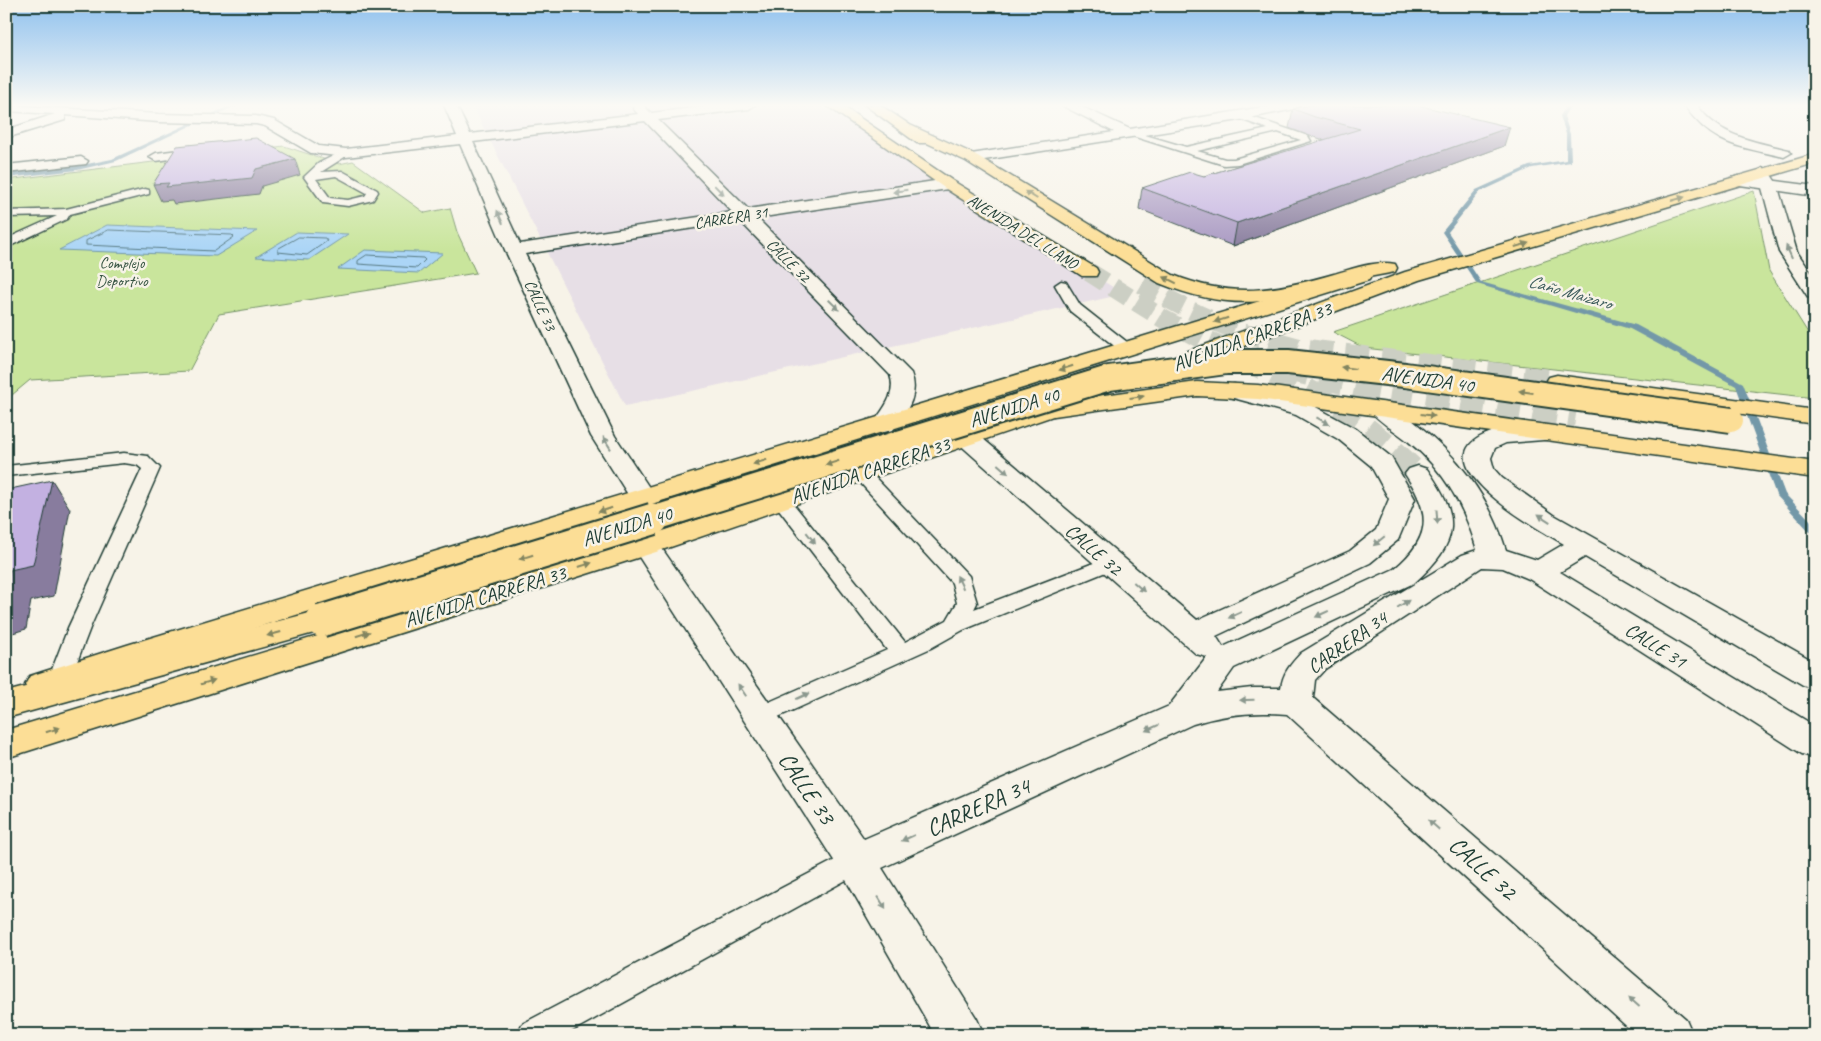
<svg xmlns="http://www.w3.org/2000/svg" width="1821" height="1041" viewBox="0 0 1821 1041" font-family="Caveat,sans-serif">
<rect width="100%" height="100%" fill="#f7f3e8"/>
<filter id="ink" filterUnits="userSpaceOnUse"><feTurbulence type="fractalNoise" baseFrequency=".02" numOctaves="2"/><feDisplacementMap in="SourceGraphic" scale="10" xChannelSelector="R" yChannelSelector="G"/><feConvolveMatrix kernelMatrix="1 2 1 2 8 2 1 2 1" color-interpolation-filters="sRGB"/></filter>
<g filter="url(#ink)">
<path fill="#e7dfe6" d="M472 105H820L1124 294 625 406Z"/>
<path fill="#c9e59c" stroke="#749168" d="M284 146 339 164 353 161 425 213 450 208 457 232 476 273 219 314 189 371 30 380 6 400V180Z
M1754 191 1769 271 1815 344V398L1364 348 1333 332Z"/>
<path fill="#abd5f6" stroke="#7398a8" d="M107 225 257 231 216 256 59 250Z
M297 232 348 234 309 260 256 257Z
M365 250 443 253 419 273 338 269Z"/>
<g fill="none" stroke-linecap="round" stroke-linejoin="round">
<path stroke="#577a82" stroke-width="1" d="M109 230 232 235 234 237 214 251 86 245V241Z
M299 237 325 238 327 241 307 255 278 252V249Z
M367 255 423 258 425 260 417 268 358 264V261Z"/>
<path fill="#7398a8" fill-rule="evenodd" d="M232 105H238L213 116 209 115Z
M1567 105H1571L1564 116 1570 134 1571 162 1532 168 1480 192 1448 232 1481 282 1636 325 1743 383 1785 494 1815 525V534L1811 533 1776 495 1736 386 1630 329 1477 284 1442 232 1476 190 1529 166 1566 160V134L1560 116Z
M197 120 201 121 116 161 77 170 6 178V174L77 166 112 159Z"/>
<path stroke="#cccfc4" stroke-width="24" stroke-dasharray="24 12" stroke-linecap="butt" d="M1242 357C1269 372 1298 384 1324 400 1359 421 1389 446 1418 474"/>
<path stroke="#cccfc4" stroke-width="19" stroke-dasharray="19 9" stroke-linecap="butt" d="M1089 272 1165 320 1212 345
M1142 284C1185 310 1230 330 1279 345"/>
<path stroke="#cccfc4" stroke-width="24" stroke-dasharray="24 12" stroke-linecap="butt" d="M1209 343 1246 358
M1274 343 1299 350 1557 382
M1285 368 1362 387 1575 421"/>
<defs>
<path id="service" d="M1240 113 1308 136 1311 141 1238 164 1224 165 1123 133 1128 130 1186 147 1268 129 1237 118V114ZM1278 132 1301 140 1234 159H1225L1197 151Z
M343 151 351 153 321 172 342 171 377 190 378 192 373 200 348 206 323 203 304 177 319 163ZM336 176 367 193 365 196 348 200 330 198 316 179Z
M145 189 149 190V194L70 214 67 219 6 248V239L57 216 6 217V211L66 209Z
M1061 281 1066 282 1080 305 1132 346 1134 349 1132 352H1122L1070 311 1055 285Z
M124 453 148 456 160 468 90 628 70 680 67 686 59 688 51 686 48 680 68 628 142 469 137 465 124 463 6 476V466Z
M861 468 867 469 969 576 977 603 974 609 1104 559 1111 557 1118 559 1121 563 1118 567 963 630 931 648 767 722 759 725 751 722 747 716 751 710 887 650 775 504 772 500 775 496H787L905 642 947 620 957 603 952 583 855 477 852 473 855 469Z
M856 849 866 853 870 861 866 869 565 1035H517L522 1024Z"/>
<path id="minor" d="M6 105 159 114 256 116 274 120 319 146 346 149 457 136 444 105H456L470 134 638 114 633 108 635 105H643L651 113 716 105H755L749 109 658 120 748 209 948 179 956 184 948 189 757 218 911 373C920 396 906 412 893 430L884 432 875 430 872 425C883 409 897 395 890 375L740 221 525 254 615 436 656 498 652 504 643 506 634 504 591 436 505 250 460 144 346 157 311 153 265 126 256 124 159 122 65 115V120L6 138V130L55 114 6 111ZM645 121 732 212 520 244 473 142Z
M1061 105H1078L1130 129 1275 105H1300L1294 109 1240 120 971 162 964 158 971 154 1114 132Z
M1684 105H1697C1719 137 1753 141 1789 150L1791 153 1784 157C1738 146 1713 146 1684 105Z
M208 146 213 147 215 150 213 153 156 161 149 157 156 153Z
M81 157 88 161 86 164 6 173V165Z
M1763 168 1768 170 1777 184 1797 252 1815 278V299L1808 297 1779 252 1761 184 1755 173Z
M1234 384 1312 405 1356 429 1391 457 1415 499 1398 540 1370 563 1216 636 1223 647 1394 569C1431 538 1432 514 1405 474L1409 469 1418 466 1427 469C1462 518 1460 542 1414 583L1234 668 1217 692 1252 688H1281C1283 672 1291 664 1301 653L1462 555 1477 550C1465 507 1445 471 1409 442 1396 431 1378 422 1368 408L1372 403C1388 399 1400 411 1412 420 1457 455 1489 495 1506 550L1537 560 1564 544C1541 531 1420 464 1484 435 1504 425 1534 423 1556 429L1559 434 1556 439 1506 443 1495 448 1491 458 1494 469 1502 478 1554 515 1815 662V689L1803 685 1585 557 1560 572 1815 726V758L1802 754 1529 579 1503 568 1482 567 1325 669 1315 680 1313 698 1686 1019 1693 1035H1636L1287 714C1255 711 1224 714 1193 724L882 868 977 1019 984 1035H935L842 873 632 546 636 540 646 537 656 540 864 839 1169 706 1207 657 1196 654 957 442 954 437 957 432 966 430 975 432 1197 620 1350 551 1376 530 1389 499 1371 466 1338 439 1296 415 1226 396 1223 391 1226 386Z"/>
<path id="tertiary" d="M1738 176 1815 186V196L1733 184 1730 181 1733 178Z"/>
<path id="primary" d="M1815 154V163L1419 280 1180 370 1172 372 1164 370 1161 365 1164 360 1405 272Z
M1362 270 1369 272 1371 276 1369 280 149 661 54 694 42 697 30 694 25 685 30 676 127 645Z
M1080 392 1088 394 1092 399 1088 404 656 552 6 758V730L636 540Z"/>
<path id="trunk" d="M826 105H841L953 181 1096 268 1098 272 1096 276H1082L943 187Z
M865 105H880L910 125 976 155 1173 275C1233 299 1274 291 1334 274 1352 269 1376 260 1395 264L1397 268 1395 272C1381 275 1367 277 1353 280 1275 301 1239 315 1159 283L966 161 927 143H917Z
M1557 375 1815 410V424L1549 387 1546 382 1549 377Z
M1197 382 1258 385 1815 462V478L1258 399 1197 396 1054 416 1046 414 1042 409 1046 404 1054 402Z
M321 610 332 614 337 621 332 628 6 718V692Z"/>
</defs>
<use href="#service" stroke="#1f3d34" stroke-width="3"/>
<use href="#minor" stroke="#1f3d34" stroke-width="3"/>
<use href="#tertiary" stroke="#1f3d34" stroke-width="3"/>
<use href="#primary" stroke="#1f3d34" stroke-width="3"/>
<use href="#trunk" stroke="#1f3d34" stroke-width="3"/>
<use href="#service" fill="#f7f3e8" fill-rule="evenodd"/>
<use href="#minor" fill="#f7f3e8" fill-rule="evenodd"/>
<use href="#tertiary" fill="#f7f3e8" fill-rule="evenodd"/>
<use href="#primary" fill="#fcde96" fill-rule="evenodd"/>
<use href="#trunk" fill="#fcde96" fill-rule="evenodd"/>
<defs>
<path id="trunk-bridge-far1" d="M649 520 1109 378 1226 362H1288L1405 375 1731 420"/>
<path id="trunk-bridge" d="M321 621 653 519"/>
</defs>
<use href="#trunk-bridge-far1" stroke="#1f3d34" stroke-width="28" stroke-linecap="butt"/>
<use href="#trunk-bridge" stroke="#1f3d34" stroke-width="35" stroke-linecap="butt"/>
<use href="#trunk-bridge-far1" stroke="#fcde96" stroke-width="24"/>
<use href="#trunk-bridge" stroke="#fcde96" stroke-width="31"/>
</g>
<path fill="#a898c2" stroke="#1f3d34" d="M1293 109 1504 146 1233 246 1139 209 1142 188 1204 176 1325 140 1310 136 1289 128Z"/>
<path fill="#887c9e" stroke="#1f3d34" d="M1510 127 1504 146 1233 246 1237 223Z
M295 159 300 175 262 186 259 194 174 204 172 200 161 201 153 184 256 169Z
M52 480 70 509 54 596 31 601 26 629 6 635V587L10 570Z"/>
<path fill="#c3b1e1" stroke="#1f3d34" d="M1311 105H1417L1510 127 1237 223 1142 188 1190 172 1204 176 1360 129 1315 117 1293 109Z
M256 138 295 159 256 169 252 178 166 187 169 183 153 184 177 146Z
M52 480 33 565 10 570 6 587V490Z"/>
<defs><path id="oneway-solid" d="M-6-.8H1V-3.2L6.5 0L1 3.2V.8H-6Z" transform="scale(1.25)"/></defs>
<g fill="#8b988e">
<use href="#oneway-solid" transform="translate(719 190) rotate(46)"/>
<use href="#oneway-solid" transform="translate(900 191) rotate(171)"/>
<use href="#oneway-solid" transform="translate(500 217) rotate(-114)"/>
<use href="#oneway-solid" transform="translate(1789 252) rotate(-114)"/>
<use href="#oneway-solid" transform="translate(834 305) rotate(45)"/>
<use href="#oneway-solid" transform="translate(1323 421) rotate(29)"/>
<use href="#oneway-solid" transform="translate(607 443) rotate(-122)"/>
<use href="#oneway-solid" transform="translate(1003 469) rotate(41)"/>
<use href="#oneway-solid" transform="translate(1437 517) rotate(86)"/>
<use href="#oneway-solid" transform="translate(1544 518) rotate(-147)"/>
<use href="#oneway-solid" transform="translate(811 538) rotate(52)"/>
<use href="#oneway-solid" transform="translate(1379 541) rotate(140)"/>
<use href="#oneway-solid" transform="translate(960 582) rotate(-116)"/>
<use href="#oneway-solid" transform="translate(1139 587) rotate(41)"/>
<use href="#oneway-solid" transform="translate(1403 604) rotate(-32)"/>
<use href="#oneway-solid" transform="translate(1322 614) rotate(155)"/>
<use href="#oneway-solid" transform="translate(1235 615) rotate(155)"/>
<use href="#oneway-solid" transform="translate(742 690) rotate(-124)"/>
<use href="#oneway-solid" transform="translate(803 696) rotate(-24)"/>
<use href="#oneway-solid" transform="translate(1247 700) rotate(178)"/>
<use href="#oneway-solid" transform="translate(1152 728) rotate(156)"/>
<use href="#oneway-solid" transform="translate(1434 825) rotate(-138)"/>
<use href="#oneway-solid" transform="translate(908 838) rotate(156)"/>
<use href="#oneway-solid" transform="translate(882 903) rotate(59)"/>
<use href="#oneway-solid" transform="translate(1634 1002) rotate(-138)"/>
</g>
<g fill="#828560">
<use href="#oneway-solid" transform="translate(1031 195) rotate(-148)"/>
<use href="#oneway-solid" transform="translate(1678 199) rotate(-16)"/>
<use href="#oneway-solid" transform="translate(1522 245) rotate(-16)"/>
<use href="#oneway-solid" transform="translate(1170 280) rotate(-154)"/>
<use href="#oneway-solid" transform="translate(1221 320) rotate(163)"/>
<use href="#oneway-solid" transform="translate(1066 368) rotate(163)"/>
<use href="#oneway-solid" transform="translate(1348 368) rotate(-173)"/>
<use href="#oneway-solid" transform="translate(1526 392) rotate(-172)"/>
<use href="#oneway-solid" transform="translate(1137 397) rotate(-7)"/>
<use href="#oneway-solid" transform="translate(1428 415) rotate(8)"/>
<use href="#oneway-solid" transform="translate(760 462) rotate(163)"/>
<use href="#oneway-solid" transform="translate(832 463) rotate(163)"/>
<use href="#oneway-solid" transform="translate(605 510) rotate(163)"/>
<use href="#oneway-solid" transform="translate(526 557) rotate(163)"/>
<use href="#oneway-solid" transform="translate(585 565) rotate(-17)"/>
<use href="#oneway-solid" transform="translate(274 634) rotate(165)"/>
<use href="#oneway-solid" transform="translate(363 634) rotate(-17)"/>
<use href="#oneway-solid" transform="translate(208 682) rotate(-17)"/>
<use href="#oneway-solid" transform="translate(53 730) rotate(-17)"/>
</g>
</g>
<linearGradient id="sky" x2="0" y2="1"><stop stop-color="#8fc1ee"/><stop offset="0.42" stop-color="#fbfaf5"/><stop offset="1" stop-color="#fbfaf5" stop-opacity="0"/></linearGradient>
<rect width="1821" height="251" fill="url(#sky)"/>
<g text-anchor="middle" stroke-width="5" stroke-linejoin="round" paint-order="stroke">
<g font-size="16" fill="#1f3d34" stroke="#f7f3e8">
<text transform="translate(731 217) rotate(-9)" y="6">CARRERA 31</text>
<text transform="translate(1023 231) rotate(32)" y="6">AVENIDA DEL LLANO</text>
<text transform="translate(789 260) rotate(45)" y="6">CALLE 32</text>
<text transform="translate(541 305) rotate(65)" y="6">CALLE 33</text>
</g>
<g font-size="16" fill="#385644" stroke="#f7f3e8">
<text x="122" y="268">Complejo<tspan x="122" dy="18">Deportivo</tspan></text>
</g>
<g font-size="18" font-style="italic" fill="#3b5b5b" stroke="#f7f3e8">
<text transform="translate(1570 292) rotate(16)" y="6">Caño Maizaro</text>
</g>
<g font-size="20" fill="#1f3d34" stroke="#f7f3e8">
<text transform="translate(1252 336) rotate(-20)" y="7">AVENIDA CARRERA 33</text>
<text transform="translate(1428 379) rotate(8)" y="7">AVENIDA 40</text>
<text transform="translate(1014 407) rotate(-17)" y="7">AVENIDA 40</text>
<text transform="translate(870 470) rotate(-19)" y="7">AVENIDA CARRERA 33</text>
<text transform="translate(627 526) rotate(-17)" y="7">AVENIDA 40</text>
<text transform="translate(1094 549) rotate(41)" y="7">CALLE 32</text>
<text transform="translate(485 596) rotate(-17)" y="7">AVENIDA CARRERA 33</text>
<text transform="translate(1347 642) rotate(-35)" y="7">CARRERA 34</text>
<text transform="translate(1656 645) rotate(32)" y="7">CALLE 31</text>
</g>
<g font-size="24" fill="#1f3d34" stroke="#f7f3e8">
<text transform="translate(807 788) rotate(56)" y="8">CALLE 33</text>
<text transform="translate(978 807) rotate(-24)" y="8">CARRERA 34</text>
<text transform="translate(1483 868) rotate(42)" y="8">CALLE 32</text>
</g>
</g>
<rect width="1821" height="1041" fill="none" stroke="#f7f3e8" stroke-width="25"/>
<rect x="12" y="12" width="1796" height="1016" fill="none" stroke="#1f3d34" stroke-width="2" filter="url(#ink)"/>
</svg>
